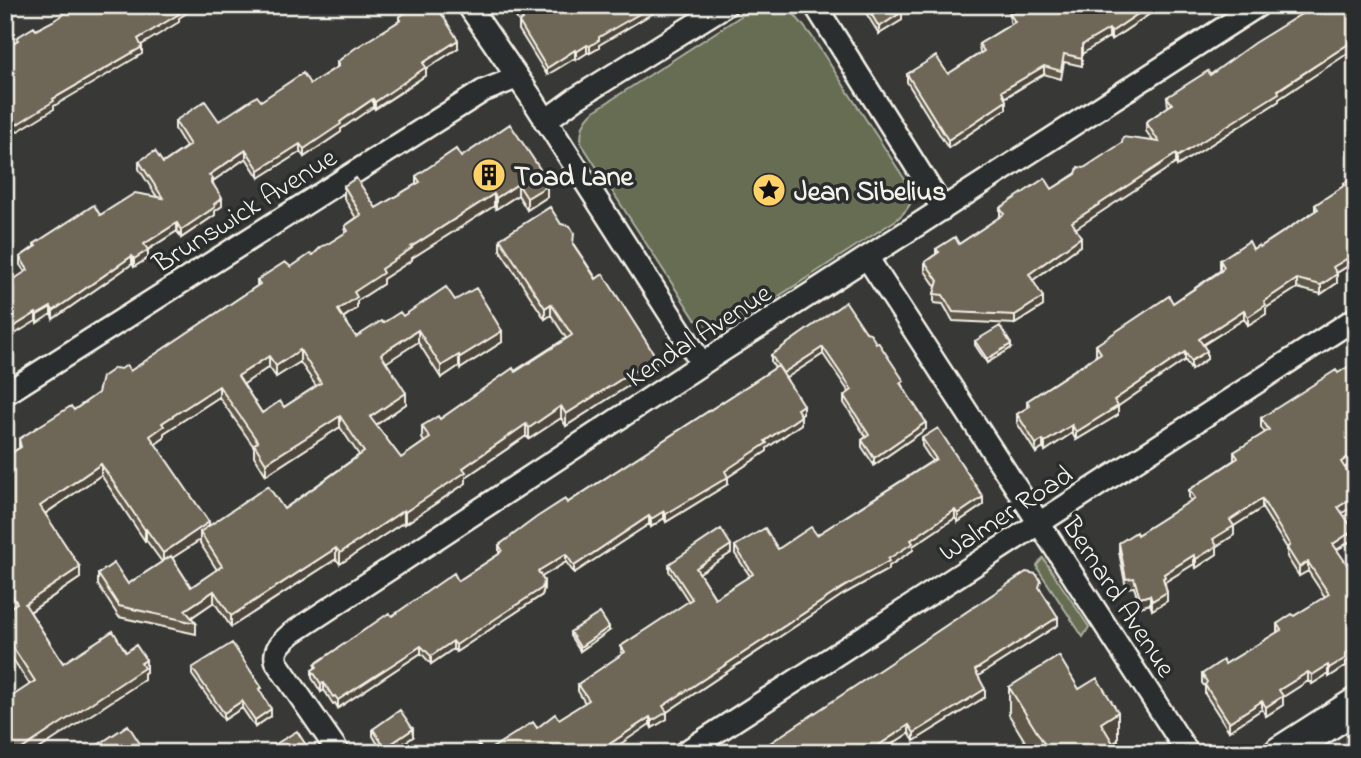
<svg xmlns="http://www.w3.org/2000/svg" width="1361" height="758" viewBox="0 0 1361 758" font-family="'Indie Flower',sans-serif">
<rect width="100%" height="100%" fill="#383836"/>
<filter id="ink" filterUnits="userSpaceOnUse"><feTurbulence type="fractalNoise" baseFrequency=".0143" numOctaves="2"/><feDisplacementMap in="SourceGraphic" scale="14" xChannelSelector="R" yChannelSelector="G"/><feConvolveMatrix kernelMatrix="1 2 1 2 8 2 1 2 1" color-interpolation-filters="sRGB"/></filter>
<g filter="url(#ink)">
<path fill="#666d53" stroke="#adaf9e" stroke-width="2" d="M758 5H781L794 14 811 35 904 178C915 199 914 205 896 220L722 333 708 330 695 319 581 143C581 128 583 121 594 111Z
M1043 558 1089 627 1083 637 1038 569 1037 565Z"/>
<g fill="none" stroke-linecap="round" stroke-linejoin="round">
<defs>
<path id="minor" d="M468 5 531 97 702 364
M815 5 943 209
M545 121 575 99 726 5
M868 259 1188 753
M5 394 483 91 516 78
M339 753 277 663C272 649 283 641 292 633L717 354 1259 5
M684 753 1356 318"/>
<path id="primary" d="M1281 753 1356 705"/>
</defs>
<use href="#minor" stroke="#f4f1e8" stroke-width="26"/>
<use href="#primary" stroke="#f4f1e8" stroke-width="38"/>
<use href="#minor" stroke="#2a2d2e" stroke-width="21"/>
<use href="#primary" stroke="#2a2d2e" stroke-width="33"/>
</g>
<path fill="#5f584a" stroke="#f4f1e8" stroke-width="2" fill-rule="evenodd" d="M508 5H660L653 10V13L599 45V48L590 53H587L576 60 575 58 547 75 519 30V22Z
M861 5H897L902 20 879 34Z
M1009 5H1163L1111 40 1109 37 1082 53V66L1064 62 1061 79 1044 74 1005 98 1006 109 948 148 907 82V74H948L980 53 979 44 1011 24 1010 22Z
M399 17 458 48 426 69V75L400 93 375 109 373 107 358 117 341 129V132L304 157 300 152 259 178 246 158 213 181V183L222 206 215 211V215L181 238 177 231 148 250V258L134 267 132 264 53 319 51 314 37 323 25 272 20 265V257L34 247V244L100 215 157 197 139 169V161L163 163 186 147 175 129V121H219L261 101 310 84 337 67V62L399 21Z
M1350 51 1279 99V101L1177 166 1176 163 1076 228 1081 245 1033 280 1043 306 1015 324 953 321 943 304 934 303V294L936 287 925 271V262L936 254V249L959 244 1000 217V208L1052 189 1084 168 1153 141 1146 131V122L1168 107 1167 97 1210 75Z
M461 157 540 176 547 197 527 210 518 195 496 209 494 206 412 258V260L383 279V284L357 301V308L343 318 356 337 383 323 403 316 455 300 502 342 460 369 459 366 441 378 418 342 386 362 406 404 376 425 401 458 424 442 422 438V426L440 419 566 338 551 315 545 319 500 250V239L574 245 656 368 566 426 561 418 529 439 526 436 466 477V483L405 524 404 522 340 564 336 559 231 627 214 602 191 618 196 623V634L119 617 98 585V574L128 584 162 562 146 540 145 541 101 475 45 514 80 578 30 612 63 663 126 652 146 672 144 673V680L30 685 5 647V611L12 607 5 596V457L19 448V439L74 410 257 286V280L291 267 313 255 345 233V226L356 218 344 198V186L376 208 416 184V176ZM300 362 316 386 284 407 262 413 243 384 269 367 276 377ZM219 397 254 447V456L266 475 340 427 359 455 284 509 209 526 155 444 164 438V433ZM200 540V543L217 570 191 587 172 558Z
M1356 176V261L1337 273V283L1321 294 1297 288 1266 308V314L1248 325 1244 319 1203 345 1207 359 1191 370 1185 360 1118 406V415L1076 440 1072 433 1045 451 1043 448 1036 453 1017 423V414L1027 408V401L1097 355 1096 354V345L1173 303 1221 270 1220 268V260L1260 247 1315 211V205L1344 186V183Z
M866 332 904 388 926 429 874 465 862 447V440L866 437 844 403V396L849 392 823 354 786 378 803 413 800 415 801 424 767 448V451L728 477V484L666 522 664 518 651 527 649 524 574 573 566 562 541 577 544 588 542 595 456 652 453 649 431 664 421 653 338 708 335 703 333 704 324 690 321 692 312 678V670L315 669V664L392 616 458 581 499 554V545L567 503 775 368 771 362V355Z
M975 341 1011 348 987 363 975 345Z
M1261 418 1356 460 1345 468 1342 513 1354 539 1337 550 1353 651V658L1346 662V666L1329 677 1328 674 1312 684 1308 681 1283 697V705L1266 716 1262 709 1229 731 1205 694V687L1202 683V674L1225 664 1277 633V624L1294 616 1325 597 1308 571 1299 576 1287 557V548L1262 508 1234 526V535L1217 546V554L1196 568 1194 564 1165 582 1167 601 1152 610 1150 604 1140 607 1134 587 1126 588 1119 552V543L1137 535 1191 501 1189 498V490L1234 460V452L1265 433 1261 427Z
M922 438 983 505 958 522 955 518 913 546V550L889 566V569L842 595 667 712V719L652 728 650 724 484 753 537 728 559 719 585 703 578 691V684L622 655 621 646 689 602 669 571V564L731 553 699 573 715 598 750 576 735 554V546L778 549 817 535 932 461 922 446Z
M1040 590 1058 625 978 676 985 697 914 741 909 733 878 753Z
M609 631 580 651 570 636V632Z
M192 668 262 693 271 716 255 727 242 708 224 720 192 675Z
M1009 687 1079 689 1118 740 1113 743 1119 753H1032L1009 715Z
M373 729 413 737 389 753H383L373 736Z"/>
<path fill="#4d473c" stroke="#f4f1e8" stroke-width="2" d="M187 5H199L179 18V22L138 47V39Z
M651 5H660L653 10V13L599 45V48L590 53V46L599 37Z
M1151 5H1163L1111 40V32Z
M902 12V20L879 34V27Z
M1109 29V37L1082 54V45Z
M1356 39V48L1279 99V101L1177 166V157Z
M458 40V48L426 69V75L375 109V102L423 63Z
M587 45V53L576 60V52Z
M142 47V54L54 106V109L5 139V132L53 99Z
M575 50V58L547 75V68Z
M1044 66V74L1002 99V91Z
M373 99V107L341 129V132L304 157V149L340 122Z
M1006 101V109L948 148V140Z
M300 144V152L259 178V170Z
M246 150V158L213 181V187L209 175Z
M1176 154V163L1072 231V222Z
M518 184V195L496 209V198Z
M547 186V197L527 210V198Z
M494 194V206L412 258V260L383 279V284L357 301V308L338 321V310L354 292 381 269 411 247Z
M222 198V206L215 211V215L181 238V230Z
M177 223V231L144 252V244Z
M1081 237V245L1029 283V274Z
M148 250V258L134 267V259Z
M1356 253V261L1333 275V267Z
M132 256V264L53 319V311Z
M1337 274V283L1321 294V285Z
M1297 279V288L1266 308V314L1248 325V317L1264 301Z
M1043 297V306L1015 324V315Z
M551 304V315L545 319V308Z
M51 307V314L37 323V315Z
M1244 310V319L1199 347V339Z
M36 313V321L5 340V332Z
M418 330V342L381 366V354Z
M502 331V342L460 369V357Z
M1011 344V348L987 363V359Z
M823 347V354L783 380V373Z
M300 350V362L276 377V366Z
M1207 351V359L1191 370V361Z
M1185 352V360L1114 409V400Z
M459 355V366L441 378V366Z
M269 356V367L238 388V376Z
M656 357V368L566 426V414Z
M219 386V397L164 433V438L150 448V436L162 423Z
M406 393V404L370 429V417Z
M803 405V413L797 417V409Z
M561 406V418L529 439V428Z
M1118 406V415L1076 440V432Z
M340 416V427L266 475V463Z
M801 416V424L767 448V451L728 477V484L666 522V514L765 441Z
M926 422V429L874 465V458Z
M526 424V436L466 477V483L405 524V512L463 468Z
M1072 425V433L1045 451V442Z
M1043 440V448L1036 453V444Z
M1356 451V460L1341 470V462Z
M101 464V475L40 517V506Z
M1356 496V504L1338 516V507Z
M983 497V505L958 522V514Z
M1262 499V508L1231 528 1234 526V535L1217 546V554L1196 568V559L1230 520Z
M404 510V522L340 564V553Z
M955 510V518L913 546V550L889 566V569L842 595 667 712V719L652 728V721L663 706 842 588 888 559 911 540Z
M664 511V518L651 527V519Z
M649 516V524L574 573V566Z
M209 522V533L200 532V540L163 564V553Z
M146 529V540L145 541V530Z
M1354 530V539L1333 552V544Z
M731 545V553L696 575V568Z
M336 548V559L231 627V616Z
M566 554V562L538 579V571Z
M1194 555V564L1165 582V586L1163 578 1164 574Z
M1308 562V571L1299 576V567Z
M80 567V578L25 615V604Z
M544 581V588L542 595 456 652V645Z
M214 591V602L186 621 185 610Z
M1167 592V601L1152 610V601Z
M1150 595V604L1140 607V598Z
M1058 617V625L975 678V670Z
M609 627V631L580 651V647Z
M1356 640V649L1353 651V658L1346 662V666L1329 677V668L1345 654 1350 644Z
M453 641V649L431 664V656Z
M421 646V653L338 708V700Z
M146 660V672L144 673V680L33 753H16Z
M1328 665V674L1312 684V675Z
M1308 672V681L1283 697V705L1266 716V707L1279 690Z
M324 683V690L321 692V684Z
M985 689V697L914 741V733Z
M242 701V708L224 720V713Z
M1262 701V709L1229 731V722Z
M271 709V716L255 727V720Z
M1118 712V740L1101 751V723Z
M650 717V724L607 753H596Z
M909 725V733L878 753H867Z
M413 729V737L389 753H385V748Z"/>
<path fill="#6e6656" stroke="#f4f1e8" stroke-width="2" fill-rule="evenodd" d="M78 5H187L177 12 179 14 138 39 142 47 53 99 54 101 5 132V48L18 40 16 38 34 27 36 30 53 21Z
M416 5H436L458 40 423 63 426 67 400 85 375 102 373 99 358 109 340 122 341 124 304 149 300 144 259 170 246 150 209 175 213 179 211 181 222 198 214 204 215 207 181 230 177 223 144 244 148 250 134 259 132 256 53 311 51 307 37 315 36 313 5 332V285L28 270 20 257 36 246 34 244 94 205 100 215 135 193 163 198 139 161 155 151 163 163 190 145 175 121 205 101 219 121 257 96 261 101 303 73 310 84 339 66 337 62 354 49 401 20 399 17Z
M513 5H652L653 6 599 37V40L590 46 587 45 576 52 575 50 547 68 519 22 523 20Z
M866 5H897L902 12 879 27Z
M1010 5H1151L1111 32 1109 29 1082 45V58L1064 54 1061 71 1044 66 1002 91 1006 101 948 140 907 74 936 56 948 74 984 51 979 44 1015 22 1010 14 1014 11Z
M1316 5H1356V39L1278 90 1279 93 1177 157 1176 154 1072 222 1081 237 1029 274 1043 297 1015 315 953 312 943 295 934 294 938 281 925 262 939 252 936 249 955 237 959 244 1004 214 1000 208 1045 178 1052 189 1076 174 1078 167 1084 168 1122 143 1123 137 1159 142 1146 122 1172 104 1167 97 1208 71 1210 75 1254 43Z
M510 124 540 169 537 171 547 186 527 198 518 184 496 198 494 194 411 247 412 248 381 269 383 273 354 292 357 297 338 310 356 337 381 321 383 323 400 312 403 316 446 287 455 300 476 288 502 331 460 357 459 355 441 366 418 330 381 354 406 393 370 417 401 458 430 438 422 426 438 416 440 419 513 368 515 372 572 335 551 304 545 308 500 239 550 207 561 224 570 226 574 233 573 244 583 259 596 279 603 274 656 357 566 414 561 406 529 428 526 424 463 468 466 472 405 512 404 510 340 553 336 548 231 616 214 591 185 610 196 623 119 606 98 574 114 563 128 584 171 556 191 587 222 566 200 532 268 486 284 509 364 452 340 416 266 463 254 444 258 442 219 386 162 423 164 426 150 436 209 522 163 553 146 529 145 530 101 464 40 506 80 567 25 604 63 663 113 631 126 652 136 645 146 660 141 663 144 668 16 753H5V701L35 681 5 635V611L17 603 5 585V457L21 447 19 439 71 406 74 410 98 393 102 377 115 368 121 369 127 365 130 371 260 284 257 280 285 262 291 267 310 254 313 255 322 246 326 245 348 231 345 226 361 215 344 186 356 178 376 208 420 182 416 176 456 149 461 157ZM300 350 321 383 284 407 280 401 262 413 238 376 269 356 276 366Z
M1356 176V253L1333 267 1337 274 1321 285 1297 279 1264 301 1266 305 1248 317 1244 310 1199 339 1207 351 1191 361 1185 352 1114 400 1118 406 1076 432 1072 425 1045 442 1043 440 1036 444 1017 414 1030 406 1027 401 1101 353 1096 345 1169 296 1173 303 1221 271 1224 267 1220 260 1249 241 1253 249 1259 245 1260 247 1318 209 1315 205 1345 185 1344 183Z
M846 302 866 332 870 333 876 343 878 342 904 381 900 383 926 422 874 458 862 440 869 435 844 396 852 390 823 347 783 373 771 355Z
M1000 326 1011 344 987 359 975 341Z
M1356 362V451L1341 462 1356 485V496L1338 507 1354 530 1333 544 1353 573 1356 572V640L1350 644 1353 649 1345 654 1346 658 1329 668 1328 665 1312 675 1308 672 1279 690 1283 696 1266 707 1262 701 1229 722 1205 685 1207 682 1202 674 1223 660 1225 664 1281 630 1277 624 1292 614 1294 616 1329 594 1308 562 1299 567 1287 548 1290 545 1262 499 1230 520 1234 526 1213 539 1217 546 1196 559 1194 555 1164 574 1165 577 1163 578 1167 592 1152 601 1150 595 1140 598 1134 578 1126 579 1119 543 1136 532 1137 535 1195 498 1189 490 1238 458 1234 452 1269 430 1261 418 1336 370 1338 373Z
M778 366 803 405 797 409 801 416 765 441 767 443 725 471 728 477 666 514 664 511 651 519 649 516 574 566 566 554 538 571 544 581 542 588 456 645 453 641 431 656 421 646 338 700 335 696 333 697 324 683 321 684 312 670 317 667 315 664 389 613 392 616 454 573 458 581 499 554 502 550 499 545 537 517 565 499 567 503Z
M938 428 983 497 958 514 955 510 911 540 913 543 888 559 889 561 842 588 663 706 667 712 652 721 650 717 596 753H468L479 745 484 753 533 722 537 728 555 714 559 719 589 700 578 684 625 652 621 646 692 599 669 564 721 529 731 545 696 568 715 598 753 574 735 546 765 528 778 549 811 527 817 535 936 459 922 438Z
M1026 572 1036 574 1041 581 1039 587 1058 617 975 670 985 689 914 733 909 725 867 753H755Z
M600 613 609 627 580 647 570 632Z
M232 643 262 688 259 689 271 709 255 720 242 701 224 713 192 668Z
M1059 656 1079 689 1097 678 1118 712 1101 723 1119 753H1050L1009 687Z
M400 710 413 729 385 748 373 729Z
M128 725 146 753H86Z
M297 731 311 753H261Z
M1356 745V753H1338L1348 746 1350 749Z"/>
</g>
<defs>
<symbol id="building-disc" viewBox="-11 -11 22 22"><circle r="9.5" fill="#ffd166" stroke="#2a2d2e"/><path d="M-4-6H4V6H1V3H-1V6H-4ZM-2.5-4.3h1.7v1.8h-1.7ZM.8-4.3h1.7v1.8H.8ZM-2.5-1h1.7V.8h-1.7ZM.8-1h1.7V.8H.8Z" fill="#111"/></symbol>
<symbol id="sight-disc" viewBox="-11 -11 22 22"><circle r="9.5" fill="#ffd166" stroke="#2a2d2e"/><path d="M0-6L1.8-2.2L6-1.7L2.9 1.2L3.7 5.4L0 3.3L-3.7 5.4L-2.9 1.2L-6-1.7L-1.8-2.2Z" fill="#111"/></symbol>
</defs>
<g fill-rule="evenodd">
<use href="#building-disc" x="470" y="156" width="38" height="38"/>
<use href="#sight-disc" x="750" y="171" width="38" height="38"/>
</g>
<g text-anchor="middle" stroke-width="7" stroke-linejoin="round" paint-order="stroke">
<g font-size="28" font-weight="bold" fill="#f4f1e8" stroke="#2a2d2e" text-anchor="start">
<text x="514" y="185">Toad Lane</text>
<text x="794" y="200">Jean Sibelius</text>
</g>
<g font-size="28" fill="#f4f1e8" stroke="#2a2d2e">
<text transform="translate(244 209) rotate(-32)" y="10">Brunswick Avenue</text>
<text transform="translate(698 334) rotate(-33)" y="10">Kendal Avenue</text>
<text transform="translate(1005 512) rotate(-33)" y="10">Walmer Road</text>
<text transform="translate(1120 596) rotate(57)" y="10">Bernard Avenue</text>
</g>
</g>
<rect width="1361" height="758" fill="none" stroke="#2a2d2e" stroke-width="28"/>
<rect x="14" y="14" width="1333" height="730" fill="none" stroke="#f4f1e8" stroke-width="2.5" filter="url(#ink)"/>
</svg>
